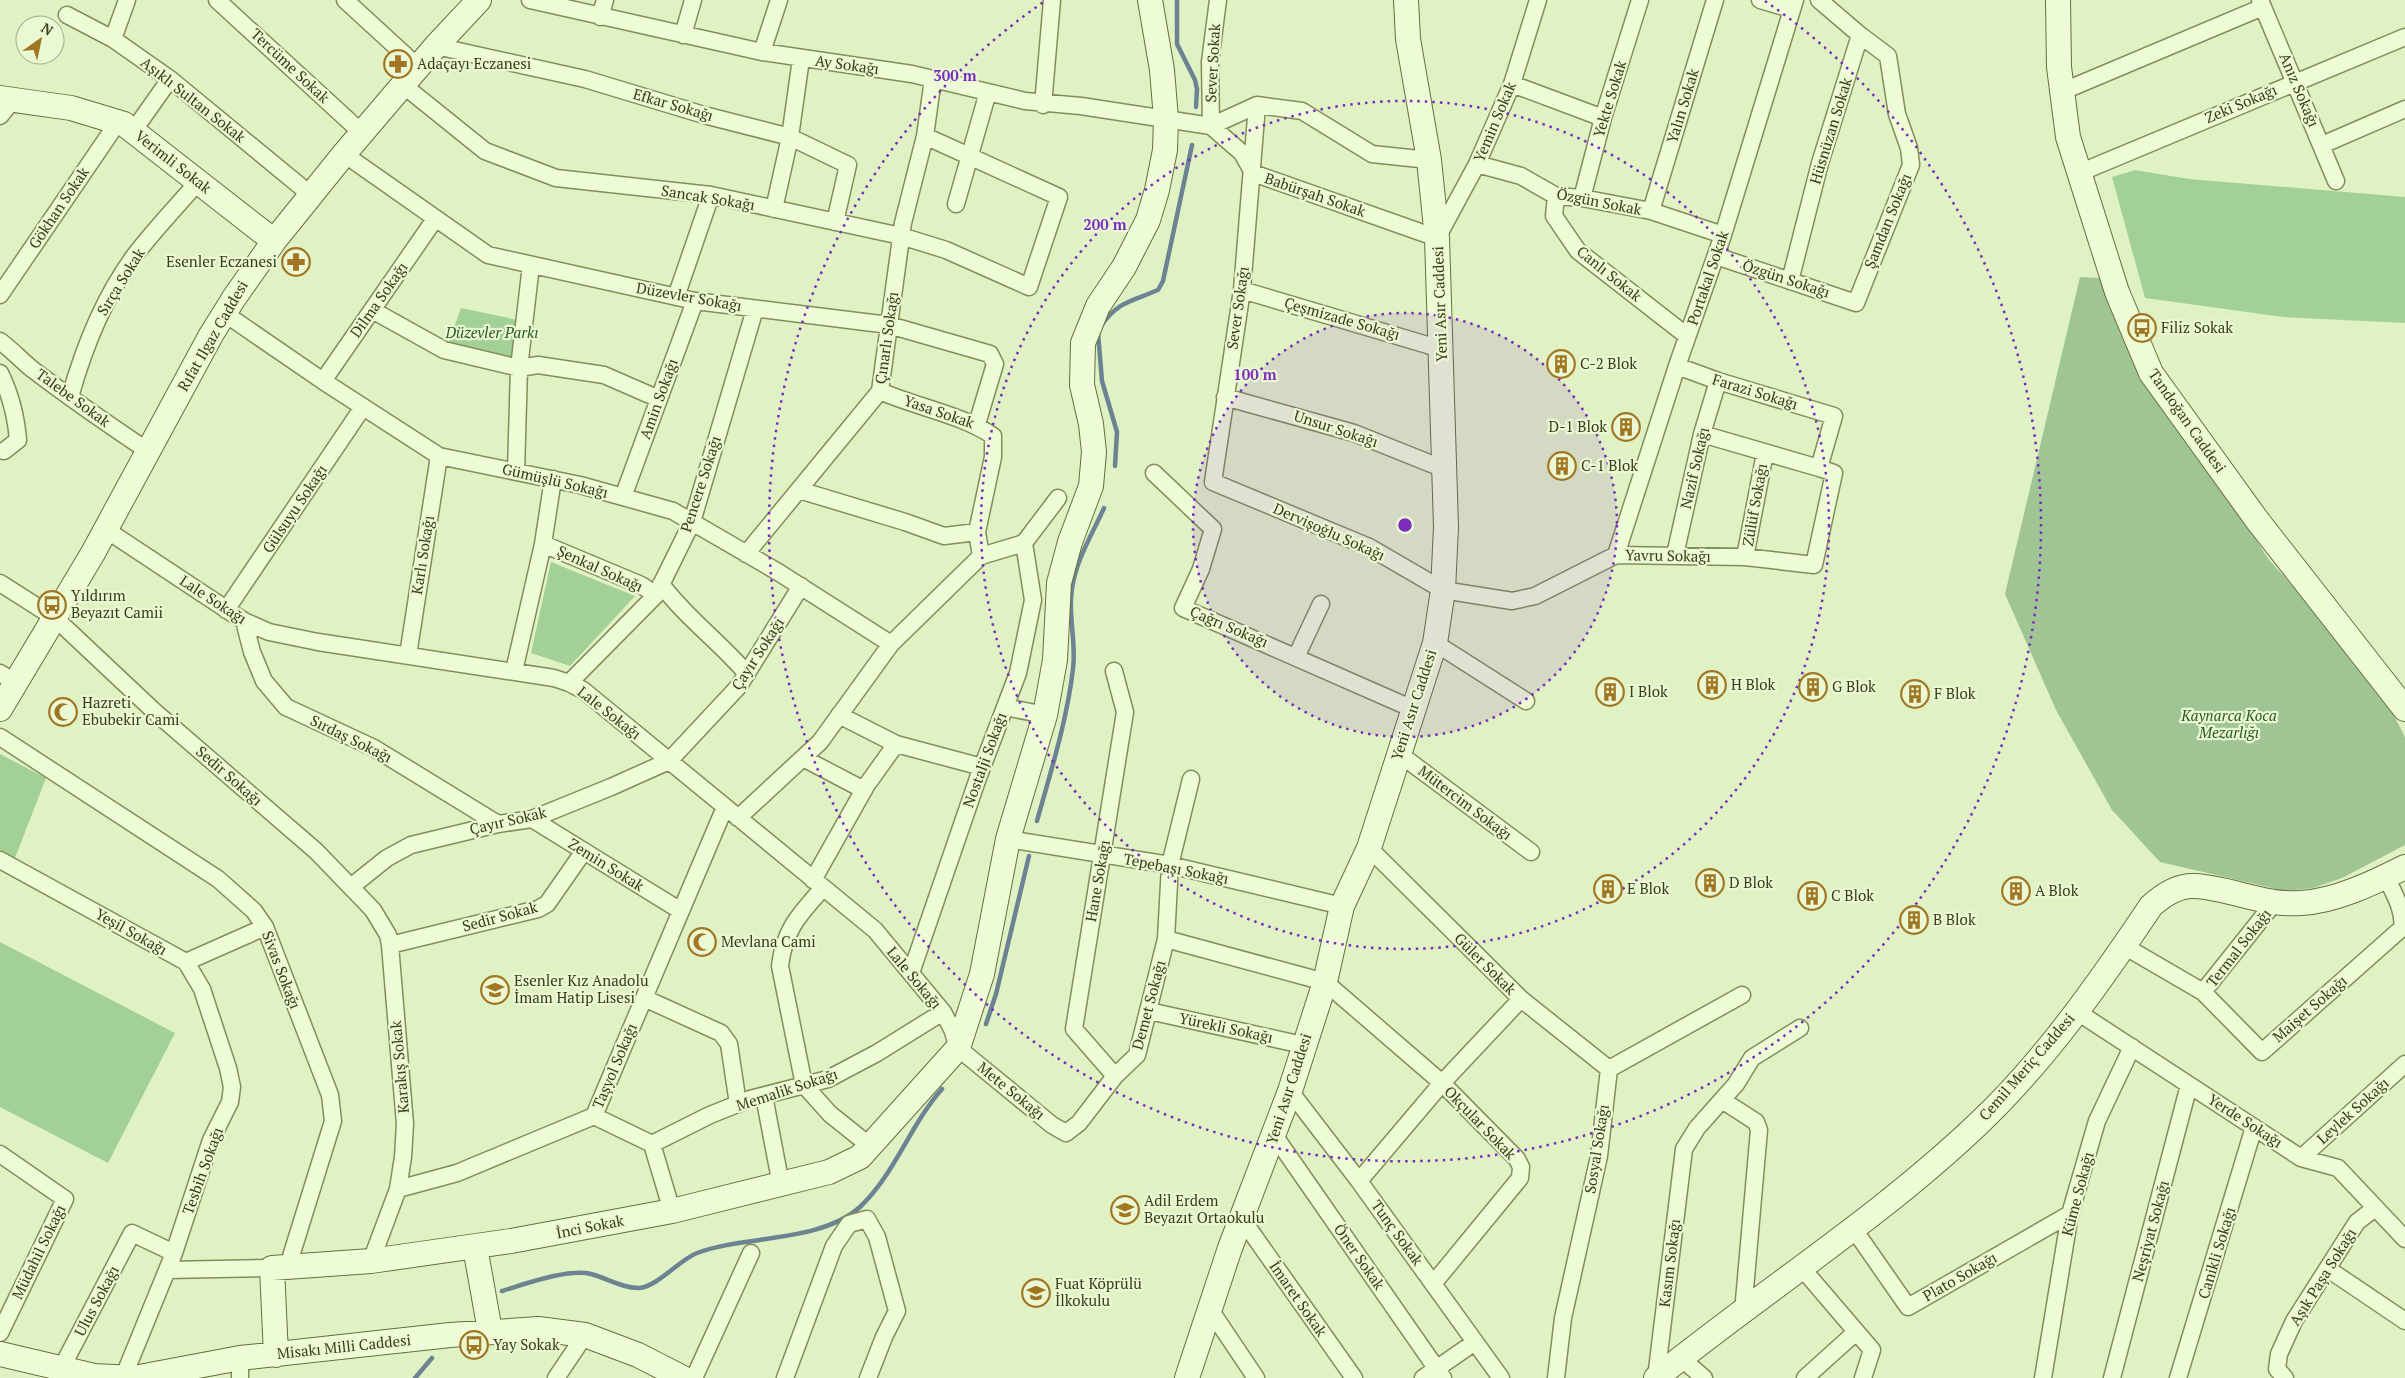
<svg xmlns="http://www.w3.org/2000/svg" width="2405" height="1378" viewBox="0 0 2405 1378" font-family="'PT Serif',serif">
<rect width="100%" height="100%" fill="#e0f2c3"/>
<path fill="#a3d195" d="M2135 170 2189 179 2405 197V323L2283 317 2145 298 2112 177Z
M461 308 518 320 513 357 449 342Z
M551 562 635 596 570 666 531 653Z
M0 754 46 778 15 858 0 850Z
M0 942 175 1033 108 1163 0 1107Z"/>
<path fill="#a0c595" d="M2080 277 2100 278 2127 348 2144 377 2213 472 2269 560 2355 654 2392 712 2405 737V845L2342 878 2313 888 2285 891 2160 862 2112 810 2056 710 2005 594Z"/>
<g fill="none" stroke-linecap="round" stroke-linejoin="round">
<path stroke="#6b8393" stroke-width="4.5" d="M1177 0V44L1195 80 1197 89 1196 107
M1101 326C1118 301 1133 301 1158 290L1163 281 1192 145
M1098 333 1102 381 1117 432 1115 466
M1037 821C1051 771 1067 720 1073 669 1076 645 1070 624 1071 600 1072 566 1090 539 1104 508
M986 1024 996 994 1029 856
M502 1291C525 1284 569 1268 591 1274 607 1278 621 1288 639 1288 657 1287 679 1260 697 1253 745 1235 820 1243 860 1207 895 1174 910 1125 942 1089
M415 1378 432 1358"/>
<defs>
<path id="street" d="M217 0 362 133
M345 0 418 67
M530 0 762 52 912 74 1025 101 1081 106 1211 126
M1760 0 1791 9
M2260 0 2336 181
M67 15 113 39 170 79 311 195
M600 17 605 0
M683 35 693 0
M113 39 127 0
M436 46 585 79 704 115 790 137 848 165 835 222
M762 52 779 0
M1512 84 1603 118
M403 85 485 151 556 178 711 195 901 236 946 250 1029 287 1059 197 925 136
M2061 92 2263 7
M1043 105 1052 0
M1257 105 1242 290 1213 482 1369 547 1443 590 1512 601 1535 596 1616 555 1745 557 1814 565 1834 473 1819 468 1834 416 1718 381 1677 366
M0 116 13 100
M1211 126 1242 153 1253 173 1437 238 1477 164 1512 84 1538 0
M1211 126 1257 105 1302 111 1372 154 1429 160
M1211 126 1210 62 1218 0
M134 130 170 79
M2322 145 2405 109
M344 154 488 255 695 301 889 325 990 354 995 364 977 424
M1477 164 1521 176 1556 196 1582 198 1651 211 1723 235
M2079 173 2405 37
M1556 196 1554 216 1578 251 1687 336
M1582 198 1603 118 1640 0
M956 204 988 92
M774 209 790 137 801 59
M1651 211 1715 0
M1716 256 1856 303 1911 165 1909 148 1897 114 1888 56 1860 35
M1790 281 1820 163 1860 35 1819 0
M1242 290 1441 349
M0 295 118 122
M676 297 711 195
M372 310 444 350 519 368 538 365 604 375 659 399
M224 313 323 381 439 456 580 485 673 511 778 572 891 644
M0 341C12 350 21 360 32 369 70 398 109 425 148 451
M0 373C11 395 16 416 18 440L4 451
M323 381 435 219
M880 391C916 407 963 415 993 436V457L977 532 981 556
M70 397C84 347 104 297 135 255 155 229 177 206 198 182
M1225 397 1354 433 1444 469
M1702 434 1819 468
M516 472 519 368 531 265
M1154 473 1213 529 1201 569 1183 608 1413 709
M799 490 905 522 944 536 977 532
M623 497 695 301
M105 529 244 621 269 632 318 642 554 678 569 683 583 690 875 930 943 1012 952 1029 958 1048 1052 1125 1066 1133 1079 1123 1115 1076 1137 1055 1166 939 1325 982 1442 1083 1517 1159 1521 1167 1520 1178 1433 1284
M543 544 641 585 656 595
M746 554 880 391 903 223 925 136 933 79
M1616 555 1677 366 1723 235 1795 0
M1675 555 1702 434 1718 381
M1745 557 1765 453
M0 583 55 618 155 712 316 851 373 910 388 935 390 945 405 1124 403 1157 398 1189
M661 584C686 618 720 642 747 674
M226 610 363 407
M244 621 252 652 264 681 286 707 374 748 498 824
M1435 643 1526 701
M408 655 439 456
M1296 657 1321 604
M514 671 543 544 553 479
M1114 671 1125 712 1074 1029 1115 1076
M0 673 16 683
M569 683 656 595 692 522 755 309
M1005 707 1045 715
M839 715 896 744
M0 737 218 879 254 911 265 927 330 1095 333 1121 288 1266
M1398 753 1531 852
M803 758 864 790
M738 818 820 742 891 644 981 556 1024 543 1058 498
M532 819 681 911
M1008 839 1170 865 1342 906
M1369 848 1521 999 1609 1069
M0 860 186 962 265 927
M813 880 866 786 896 744 982 767
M352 886 387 858 411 845 498 824 532 819 611 787 669 761 739 686 801 586
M823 888C799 915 784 930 780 966L804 1085 830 1114 870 1146
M1166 939 1170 865 1191 779
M390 945 538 909 547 904 584 851
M2124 946 2203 992 2262 1052 2402 928C2405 911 2393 892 2386 877
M911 973 978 778 1018 673 1033 600 1024 543
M2203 992 2274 903
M644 998 721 1033 729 1044 738 1104
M1149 1011 1303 1045
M2076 1011 2301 1158 2338 1168 2405 1239
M1290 1091 1359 1181 1501 1378
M764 1096 781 1185
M1722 1100 1756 1122 1759 1130 1743 1312
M594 1116 652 1144 672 1211
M1274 1135 1443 1378
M652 1144 710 1115 750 1099 828 1079 877 1053 943 1012
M0 1154 65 1199 0 1333
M2301 1158 2405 1064
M1359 1181 1442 1083 1521 999
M1242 1219 1354 1378
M1853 1228 1908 1307 2070 1214
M371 1261 398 1189 457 1173 594 1116 725 807
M1801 1267 1872 1350 1863 1378
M2328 1269 2405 1321
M167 1270 272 1268
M1209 1308 1256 1378
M240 1358V1378
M1681 1358 1704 1378
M61 1369 132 1233 174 1253
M123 1378 174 1253 211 1140 230 1102 232 1087 228 1068 202 989 186 962
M556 1378 585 1335
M694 1378 751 1253
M785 1378 834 1246 849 1224 867 1219 877 1237 897 1311 884 1337 868 1378
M1423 1378 1475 1342
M1556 1378 1563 1318 1599 1156 1609 1069 1742 995
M1656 1378 1684 1149 1697 1128 1736 1084 1752 1058 1800 1028
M1805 1378 1856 1332
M2043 1378 2070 1214 2097 1121 2132 1047
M2112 1378 2189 1085
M2178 1378 2254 1127
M2285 1378 2277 1369 2279 1354 2294 1321 2357 1222 2375 1208"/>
<path id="secondary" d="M2058 0 2059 67 2068 137 2117 292 2151 373 2257 520 2405 709
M0 98 71 108 124 124 274 241
M0 709 93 553 211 335 234 298 274 241 344 154 436 46 479 0
M475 1247 490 1331
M0 1354 94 1376 134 1378 240 1358 450 1335 538 1329 585 1335 638 1355 683 1378
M276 1355 272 1268 371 1261 511 1241 672 1211 829 1172 860 1157 958 1048 982 974 1008 839 1045 715 1055 660 1059 583 1070 542 1091 486 1094 452 1091 424 1082 385 1083 343 1098 306 1124 267 1148 220 1157 190 1165 150 1166 119 1162 70 1150 0
M1187 1378 1230 1248 1290 1091 1325 982 1342 906 1369 848 1435 643 1443 590 1446 527 1437 238 1429 160 1408 39 1406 0
M1656 1378C1762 1292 1878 1219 1977 1125 2044 1062 2100 982 2151 906 2163 895 2178 885 2195 886 2231 888 2264 906 2301 903 2336 901 2373 883 2405 867"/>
</defs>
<use href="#street" stroke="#838d58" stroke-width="19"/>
<use href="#secondary" stroke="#676f3b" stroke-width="26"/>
<use href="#street" stroke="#eefbd7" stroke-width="16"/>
<use href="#secondary" stroke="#eefbd7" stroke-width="24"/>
</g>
<circle cx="1405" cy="525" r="212" fill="#7b2cbf" fill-opacity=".12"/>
<g fill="none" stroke="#7b2cbf" stroke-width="2.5" stroke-dasharray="2.5 5">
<circle cx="1405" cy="525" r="212"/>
<circle cx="1405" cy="525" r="424"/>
<path d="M1765 1A636 636 0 1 1 1045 1"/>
</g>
<defs>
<symbol id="pharmacy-ring" viewBox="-11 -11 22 22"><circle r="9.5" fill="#eaf8d3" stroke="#a17623" stroke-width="1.5"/><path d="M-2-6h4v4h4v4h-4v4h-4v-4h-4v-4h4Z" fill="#a17623"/></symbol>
<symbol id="bus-ring" viewBox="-11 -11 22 22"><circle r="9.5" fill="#eaf8d3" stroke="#a17623" stroke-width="1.5"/><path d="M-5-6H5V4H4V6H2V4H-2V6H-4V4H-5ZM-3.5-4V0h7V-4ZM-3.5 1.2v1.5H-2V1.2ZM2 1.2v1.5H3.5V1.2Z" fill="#a17623"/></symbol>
<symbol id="building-ring" viewBox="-11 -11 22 22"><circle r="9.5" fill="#eaf8d3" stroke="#a17623" stroke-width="1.5"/><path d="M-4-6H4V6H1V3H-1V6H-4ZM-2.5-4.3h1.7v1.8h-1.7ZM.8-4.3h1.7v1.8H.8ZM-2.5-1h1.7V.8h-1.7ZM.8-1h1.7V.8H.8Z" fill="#a17623"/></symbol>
<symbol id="mosque-ring" viewBox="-11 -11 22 22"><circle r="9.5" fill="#eaf8d3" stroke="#a17623" stroke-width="1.5"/><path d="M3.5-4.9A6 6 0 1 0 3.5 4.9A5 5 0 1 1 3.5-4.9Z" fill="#a17623"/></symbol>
<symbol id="school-ring" viewBox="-11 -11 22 22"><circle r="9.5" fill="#eaf8d3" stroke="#a17623" stroke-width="1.5"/><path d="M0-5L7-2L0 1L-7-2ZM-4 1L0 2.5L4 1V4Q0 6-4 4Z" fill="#a17623"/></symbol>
</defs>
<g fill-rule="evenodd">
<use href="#pharmacy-ring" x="382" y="48" width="32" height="32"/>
<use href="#pharmacy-ring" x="280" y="246" width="32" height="32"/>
<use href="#bus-ring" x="2126" y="312" width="32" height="32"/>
<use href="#building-ring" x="1545" y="348" width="32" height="32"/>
<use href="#building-ring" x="1610" y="411" width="32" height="32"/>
<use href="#building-ring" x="1546" y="450" width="32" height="32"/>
<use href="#bus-ring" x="36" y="589" width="32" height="32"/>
<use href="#building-ring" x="1696" y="669" width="32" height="32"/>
<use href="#building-ring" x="1797" y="671" width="32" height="32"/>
<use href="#building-ring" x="1594" y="676" width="32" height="32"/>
<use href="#building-ring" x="1899" y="678" width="32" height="32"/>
<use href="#mosque-ring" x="47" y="696" width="32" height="32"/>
<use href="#building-ring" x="1694" y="867" width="32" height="32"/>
<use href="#building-ring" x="1592" y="873" width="32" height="32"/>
<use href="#building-ring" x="2000" y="875" width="32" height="32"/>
<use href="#building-ring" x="1796" y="880" width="32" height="32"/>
<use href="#building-ring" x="1898" y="904" width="32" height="32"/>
<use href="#mosque-ring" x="686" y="926" width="32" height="32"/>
<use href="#school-ring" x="479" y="974" width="32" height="32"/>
<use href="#school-ring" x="1109" y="1194" width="32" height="32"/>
<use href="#school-ring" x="1020" y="1277" width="32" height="32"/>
<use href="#bus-ring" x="458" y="1329" width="32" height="32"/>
</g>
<g text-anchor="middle" stroke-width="4.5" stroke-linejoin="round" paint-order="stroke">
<g font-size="15" fill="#383c1d" stroke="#eaf8d3">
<text transform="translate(1213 63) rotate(-87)" y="5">Sever Sokak</text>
<text transform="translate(847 65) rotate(8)" y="5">Ay Sokağı</text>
<text transform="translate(290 66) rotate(43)" y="5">Tercüme Sokak</text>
<text transform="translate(2299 90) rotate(67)" y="5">Anız Sokağı</text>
<text transform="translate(1610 99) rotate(-73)" y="5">Yekte Sokak</text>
<text transform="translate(193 100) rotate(38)" y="5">Aşıklı Sultan Sokak</text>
<text transform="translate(2241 104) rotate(-23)" y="5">Zeki Sokağı</text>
<text transform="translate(673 105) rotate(16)" y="5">Efkar Sokağı</text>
<text transform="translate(1683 106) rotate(-73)" y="5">Yalın Sokak</text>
<text transform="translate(1495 122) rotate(-67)" y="5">Yemin Sokak</text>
<text transform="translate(1831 131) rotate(-73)" y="5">Hüsnüzan Sokak</text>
<text transform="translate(173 162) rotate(38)" y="5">Verimli Sokak</text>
<text transform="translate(1315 195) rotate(19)" y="5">Babürşah Sokak</text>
<text transform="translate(708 198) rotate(9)" y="5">Sancak Sokağı</text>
<text transform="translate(1599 202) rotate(11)" y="5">Özgün Sokak</text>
<text transform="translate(59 208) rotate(-56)" y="5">Gökhan Sokak</text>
<text transform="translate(1888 221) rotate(-68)" y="5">Şamdan Sokağı</text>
<text transform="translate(1609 274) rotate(39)" y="5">Canlı Sokak</text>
<text transform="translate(1708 278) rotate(-71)" y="5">Portakal Sokak</text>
<text transform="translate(1786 279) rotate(18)" y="5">Özgün Sokağı</text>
<text transform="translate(121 282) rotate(-58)" y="5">Sırça Sokak</text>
<text transform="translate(689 297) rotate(10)" y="5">Düzevler Sokağı</text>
<text transform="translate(379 300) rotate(-55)" y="5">Dilma Sokağı</text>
<text transform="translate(1440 304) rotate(-92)" y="5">Yeni Asır Caddesi</text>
<text transform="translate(1238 308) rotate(-82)" y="5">Sever Sokağı</text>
<text transform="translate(1342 319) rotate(16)" y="5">Çeşmizade Sokağı</text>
<text transform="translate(213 336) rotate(-60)" y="5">Rıfat Ilgaz Caddesi</text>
<text transform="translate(887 338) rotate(-82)" y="5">Çınarlı Sokağı</text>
<text transform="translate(1755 392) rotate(17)" y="5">Farazi Sokağı</text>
<text transform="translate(73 398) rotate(36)" y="5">Talebe Sokak</text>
<text transform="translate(659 399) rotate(-70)" y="5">Amin Sokağı</text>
<text transform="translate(939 412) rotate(19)" y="5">Yasa Sokak</text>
<text transform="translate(2187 421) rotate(55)" y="5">Tandoğan Caddesi</text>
<text transform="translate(1336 429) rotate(18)" y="5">Unsur Sokağı</text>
<text transform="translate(1695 468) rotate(-77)" y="5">Nazif Sokağı</text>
<text transform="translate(555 481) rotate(13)" y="5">Gümüşlü Sokağı</text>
<text transform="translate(701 484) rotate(-72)" y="5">Pencere Sokağı</text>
<text transform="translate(1755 505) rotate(-80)" y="5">Zülüf Sokağı</text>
<text transform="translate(295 509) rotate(-56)" y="5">Gülsuyu Sokağı</text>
<text transform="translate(1329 532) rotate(24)" y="5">Dervişoğlu Sokağı</text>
<text transform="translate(423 555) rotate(-81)" y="5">Karlı Sokağı</text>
<text transform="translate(1668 556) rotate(1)" y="5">Yavru Sokağı</text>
<text transform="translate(600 569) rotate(24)" y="5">Şenkal Sokağı</text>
<text transform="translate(213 600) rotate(33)" y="5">Lale Sokağı</text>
<text transform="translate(1229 627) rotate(23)" y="5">Çağrı Sokağı</text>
<text transform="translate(758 654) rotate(-57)" y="5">Çayır Sokağı</text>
<text transform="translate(1414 705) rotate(-72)" y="5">Yeni Asır Caddesi</text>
<text transform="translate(609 713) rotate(38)" y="5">Lale Sokağı</text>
<text transform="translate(351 739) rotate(26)" y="5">Sırdaş Sokağı</text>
<text transform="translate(985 760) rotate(-70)" y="5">Nostalji Sokağı</text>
<text transform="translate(229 776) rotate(41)" y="5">Sedir Sokağı</text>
<text transform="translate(1465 803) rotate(37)" y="5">Mütercim Sokağı</text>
<text transform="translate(508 821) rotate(-13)" y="5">Çayır Sokak</text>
<text transform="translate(606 865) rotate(32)" y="5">Zemin Sokak</text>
<text transform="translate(1176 869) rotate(11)" y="5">Tepebaşı Sokağı</text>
<text transform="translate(1098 881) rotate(-80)" y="5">Hane Sokağı</text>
<text transform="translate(500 917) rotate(-15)" y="5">Sedir Sokak</text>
<text transform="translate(131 932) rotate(29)" y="5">Yeşil Sokağı</text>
<text transform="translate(2239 948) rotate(-52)" y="5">Termal Sokağı</text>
<text transform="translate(1485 964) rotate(45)" y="5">Güler Sokak</text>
<text transform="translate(281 970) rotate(69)" y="5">Sivas Sokağı</text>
<text transform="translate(914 978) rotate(50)" y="5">Lale Sokağı</text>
<text transform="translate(1149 1005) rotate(-75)" y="5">Demet Sokağı</text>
<text transform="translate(2310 1009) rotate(-41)" y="5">Maişet Sokağı</text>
<text transform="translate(1226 1028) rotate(12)" y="5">Yürekli Sokağı</text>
<text transform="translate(615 1066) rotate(-67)" y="5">Taşyol Sokağı</text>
<text transform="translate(400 1067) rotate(-95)" y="5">Karakış Sokak</text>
<text transform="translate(2027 1067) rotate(-49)" y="5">Cemil Meriç Caddesi</text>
<text transform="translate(1289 1089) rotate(-72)" y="5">Yeni Asır Caddesi</text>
<text transform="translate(787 1090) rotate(-18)" y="5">Memalik Sokağı</text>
<text transform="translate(1011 1091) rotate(39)" y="5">Mete Sokağı</text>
<text transform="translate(2353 1111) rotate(-42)" y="5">Leylek Sokağı</text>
<text transform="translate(2245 1121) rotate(33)" y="5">Yerde Sokağı</text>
<text transform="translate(1480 1123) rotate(46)" y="5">Okçular Sokak</text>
<text transform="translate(1597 1149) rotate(-81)" y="5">Sosyal Sokağı</text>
<text transform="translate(203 1171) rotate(-70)" y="5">Tesbih Sokağı</text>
<text transform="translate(2078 1194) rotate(-75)" y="5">Küme Sokağı</text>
<text transform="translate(590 1227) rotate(-11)" y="5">İnci Sokak</text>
<text transform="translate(2151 1231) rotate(-75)" y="5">Neşriyat Sokağı</text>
<text transform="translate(1397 1233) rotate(54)" y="5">Tunç Sokak</text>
<text transform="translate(39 1252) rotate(-64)" y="5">Müdahil Sokağı</text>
<text transform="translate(2217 1253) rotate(-73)" y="5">Canikli Sokağı</text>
<text transform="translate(1359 1257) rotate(55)" y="5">Öner Sokak</text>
<text transform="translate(1670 1263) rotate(-83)" y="5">Kasım Sokağı</text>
<text transform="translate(1960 1277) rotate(-30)" y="5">Plato Sokağı</text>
<text transform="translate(2323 1277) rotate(-58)" y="5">Aşık Paşa Sokağı</text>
<text transform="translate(1298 1299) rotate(55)" y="5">İmaret Sokak</text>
<text transform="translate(97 1301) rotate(-62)" y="5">Ulus Sokağı</text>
<text transform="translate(344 1347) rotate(-6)" y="5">Misakı Milli Caddesi</text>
</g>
<g font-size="15" fill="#383c1d" stroke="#eaf8d3" text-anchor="start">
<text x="417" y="69">Adaçayı Eczanesi</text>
<text x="277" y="267" text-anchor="end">Esenler Eczanesi</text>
<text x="2161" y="333">Filiz Sokak</text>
<text x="1580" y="369">C-2 Blok</text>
<text x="1607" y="432" text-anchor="end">D-1 Blok</text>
<text x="1581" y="471">C-1 Blok</text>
<text x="71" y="601">Yıldırım<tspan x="71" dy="17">Beyazıt Camii</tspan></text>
<text x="1731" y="690">H Blok</text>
<text x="1832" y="692">G Blok</text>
<text x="1629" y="697">I Blok</text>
<text x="1934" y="699">F Blok</text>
<text x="82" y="708">Hazreti<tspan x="82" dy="17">Ebubekir Cami</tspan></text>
<text x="1729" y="888">D Blok</text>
<text x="1627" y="894">E Blok</text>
<text x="2035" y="896">A Blok</text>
<text x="1831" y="901">C Blok</text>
<text x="1933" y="925">B Blok</text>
<text x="721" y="947">Mevlana Cami</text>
<text x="514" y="986">Esenler Kız Anadolu<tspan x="514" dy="17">İmam Hatip Lisesi</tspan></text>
<text x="1144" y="1206">Adil Erdem<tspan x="1144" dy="17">Beyazıt Ortaokulu</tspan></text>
<text x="1055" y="1289">Fuat Köprülü<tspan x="1055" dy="17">İlkokulu</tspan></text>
<text x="493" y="1350">Yay Sokak</text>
</g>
<g font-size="15" font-style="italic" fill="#275a22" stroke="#eaf8d3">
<text x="492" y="338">Düzevler Parkı</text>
<text x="2229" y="721">Kaynarca Koca<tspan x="2229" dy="17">Mezarlığı</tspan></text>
</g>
</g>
<circle cx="1405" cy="525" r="8" fill="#7b2cbf" stroke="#eaf8d3" stroke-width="2.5"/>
<g font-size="15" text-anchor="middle" font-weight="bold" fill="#7b2cbf" stroke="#eaf8d3" stroke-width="4.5" stroke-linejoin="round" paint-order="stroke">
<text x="955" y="81">300 m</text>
<text x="1105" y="230">200 m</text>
<text x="1255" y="380">100 m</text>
</g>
<g transform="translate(40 40) rotate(33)"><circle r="24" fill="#eaf8d3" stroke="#a3ad8a"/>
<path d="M0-4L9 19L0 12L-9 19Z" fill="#a17623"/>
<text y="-8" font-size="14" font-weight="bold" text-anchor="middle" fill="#383c1d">N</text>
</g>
</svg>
